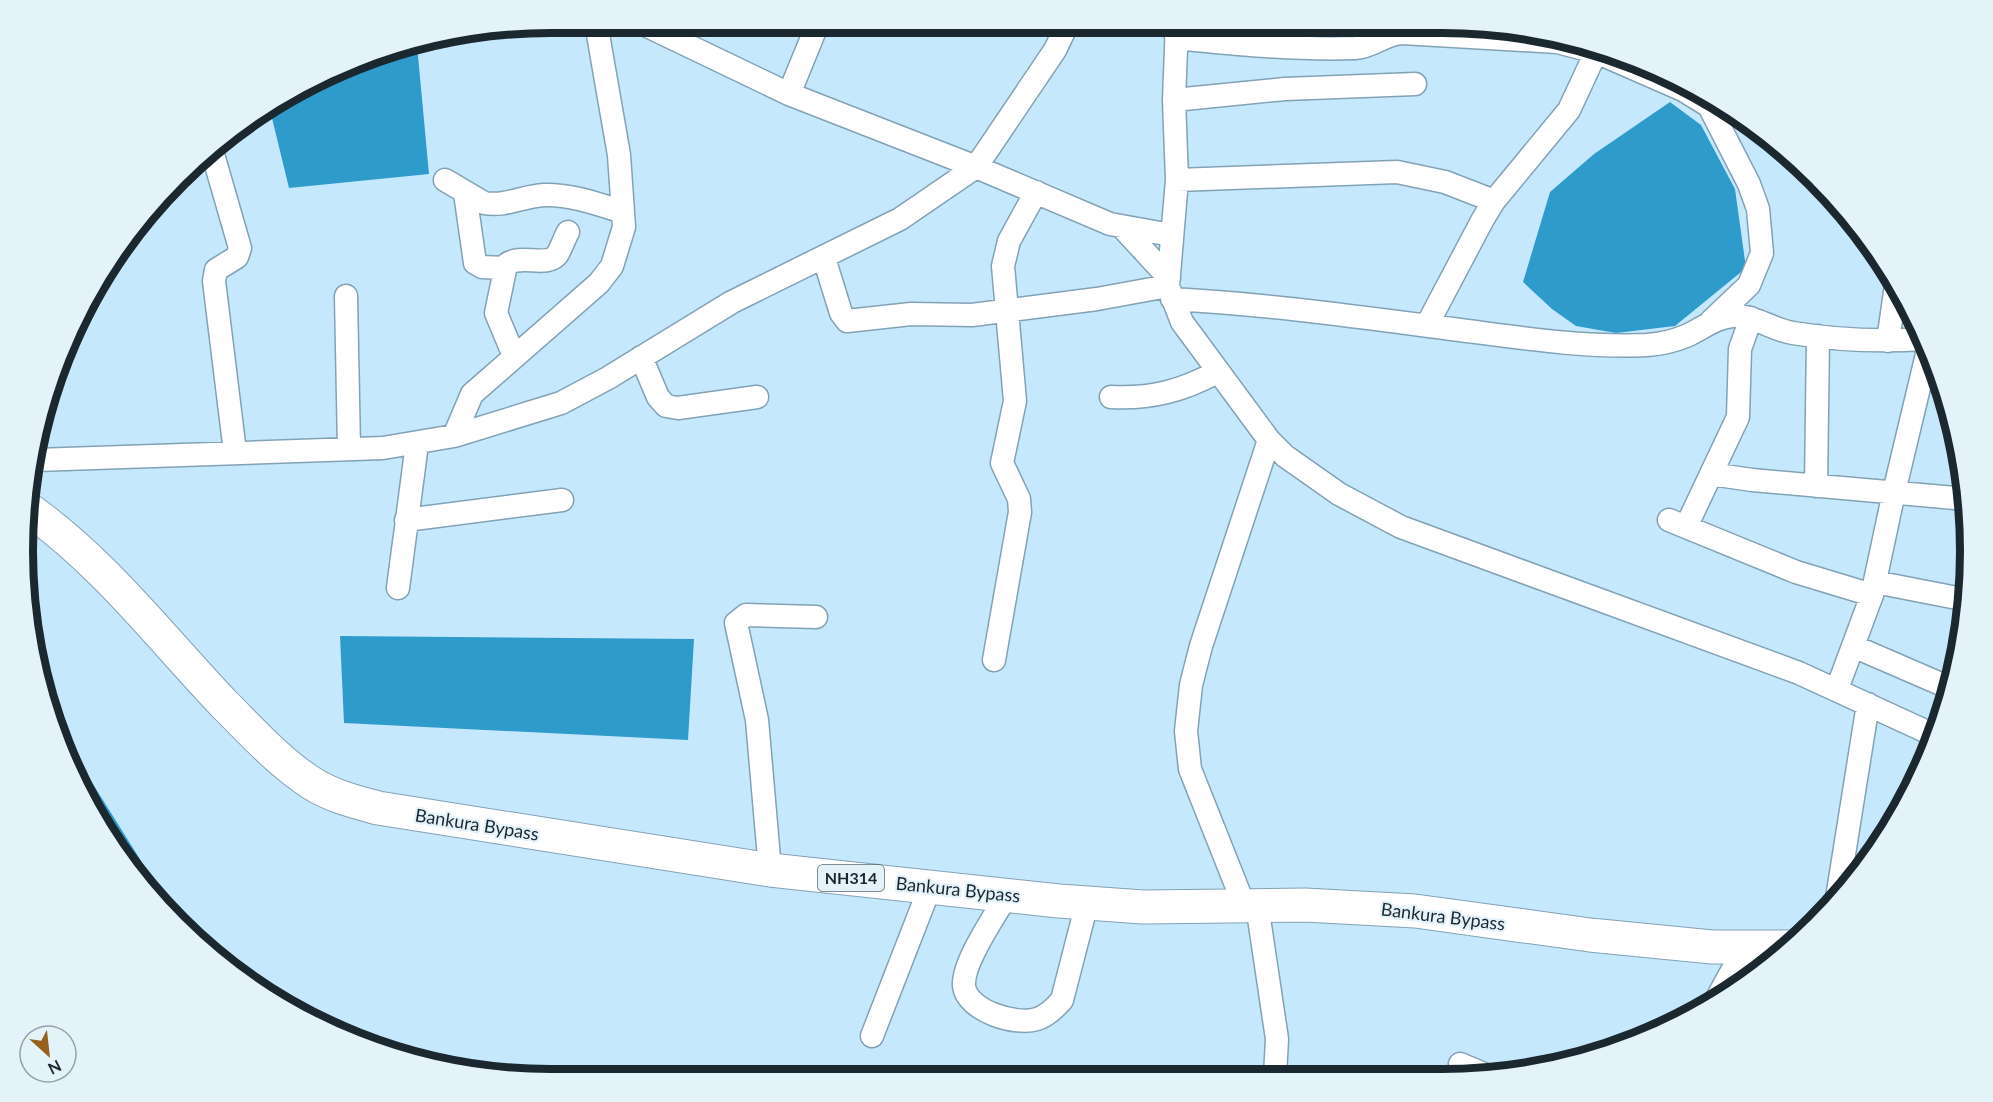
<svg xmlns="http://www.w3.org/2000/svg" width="1993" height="1102" viewBox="0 0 1993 1102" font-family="Lato,sans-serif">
<rect width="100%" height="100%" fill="#c6e8fc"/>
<path fill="#2f9bcb" d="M417 45 429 174 289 188 270 110 381 50Z
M1670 102 1701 125 1735 189 1746 268 1675 326 1616 333 1576 326 1552 309 1523 282 1550 192 1594 154Z
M340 636 694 639 688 740 344 723Z
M56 725 148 872 155 900 63 753Z"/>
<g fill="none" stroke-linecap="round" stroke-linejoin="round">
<defs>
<path id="minor" d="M641 23 789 94 976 167 1110 224 1171 235
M1177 23 1174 100 1177 180 1168 286 1182 322 1269 440 1285 456 1339 494 1401 527 1799 673 1936 736
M1176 38C1235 44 1295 50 1355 48 1373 47 1384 34 1402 33L1557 42 1596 52 1683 90 1709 106 1749 184 1758 209 1762 253 1749 285 1711 321
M789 94 818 23
M1174 100 1285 89 1415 84
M212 151 240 248 237 257 216 270 214 281 235 452
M445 180 484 203C506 207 523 196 544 195 570 194 598 204 623 212
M1177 180 1397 172 1445 182 1494 201
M465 193 475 263 482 267 505 268
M1121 226 1169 278
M824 258 841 313 847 321 911 314 972 315 1097 299 1168 286
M346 296 349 449
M1172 299C1266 304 1359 317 1452 329 1516 337 1582 348 1647 345 1661 344 1674 341 1686 336 1702 329 1714 318 1732 316 1753 314 1772 330 1793 333 1836 340 1880 342 1924 339
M1427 325 1483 219 1494 201 1569 110 1596 52
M1888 341 1896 285
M514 356 496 313 506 265C520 253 546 268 557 255 561 249 564 239 568 232
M641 357 658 397 666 406 678 408 757 397
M1111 397C1151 399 1182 391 1217 372
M454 436 472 394 599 283 612 266 624 227 619 155 596 23
M36 460 383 448 454 436 561 403 608 378 732 302 900 219 976 167 1055 50 1068 23
M1711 474 1752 480 1966 499
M1816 486 1818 336
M406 520 562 500
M1669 520 1796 572 1872 595
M1686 527 1738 417 1740 349 1751 318
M1875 582 1957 598 1967 597
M398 588 417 444
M1853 646 1950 688
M994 660 1020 512 1019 499 1002 463 1015 401 1003 266 1009 241 1036 192
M1837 689 1872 595 1894 492 1928 350
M770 870 757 720 736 623 746 615 816 617
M1007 895C995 916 962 963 964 986 967 1011 1016 1026 1037 1019 1047 1016 1055 1008 1062 1000L1087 903
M1837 898 1868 704
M1244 905 1190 769 1186 731 1191 685 1201 646 1269 440
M1257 905 1277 1039 1275 1076
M1716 1000 1745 947
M872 1036 930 887
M1460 1064 1486 1075"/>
<path id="highway" d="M31 511C105 564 162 639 225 705 253 733 280 763 313 784 332 796 356 802 378 808L770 870 1059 901 1143 907 1305 905 1415 911 1590 935 1712 947H1788"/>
</defs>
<use href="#minor" stroke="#82a2b5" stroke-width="25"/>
<use href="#highway" stroke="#82a2b5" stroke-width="35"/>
<use href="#minor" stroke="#fff" stroke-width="22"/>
<use href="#highway" stroke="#fff" stroke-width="33"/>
</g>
<g text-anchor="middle" stroke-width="4.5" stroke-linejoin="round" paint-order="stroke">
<rect fill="#e4f2fa" stroke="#57656d" stroke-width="1.5" x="818" y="865" width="66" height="26" rx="4.5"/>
<g font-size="16" font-weight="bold" fill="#1b2830">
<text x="851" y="884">NH314</text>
</g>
<g font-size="18" fill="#1b2830" stroke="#e4f2fa">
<text transform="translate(477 825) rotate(9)" y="6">Bankura Bypass</text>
<text transform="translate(958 890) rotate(6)" y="6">Bankura Bypass</text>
<text transform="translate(1443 917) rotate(7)" y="6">Bankura Bypass</text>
</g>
</g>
<path d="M0 0H1993V1102H0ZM551 33H1442A518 518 0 0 1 1960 551V551A518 518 0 0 1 1442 1069H551A518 518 0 0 1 33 551V551A518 518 0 0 1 551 33Z" fill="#e4f2fa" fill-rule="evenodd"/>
<path fill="none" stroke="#1b2830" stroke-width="8" d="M551 33H1442A518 518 0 0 1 1960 551V551A518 518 0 0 1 1442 1069H551A518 518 0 0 1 33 551V551A518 518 0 0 1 551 33Z"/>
<g transform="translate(48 1054) rotate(153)"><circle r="28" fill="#e4f2fa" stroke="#94a1a9" stroke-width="1.5"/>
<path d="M0-4.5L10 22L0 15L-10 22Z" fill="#98611b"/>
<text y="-9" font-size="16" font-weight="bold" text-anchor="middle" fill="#1b2830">N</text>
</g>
</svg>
